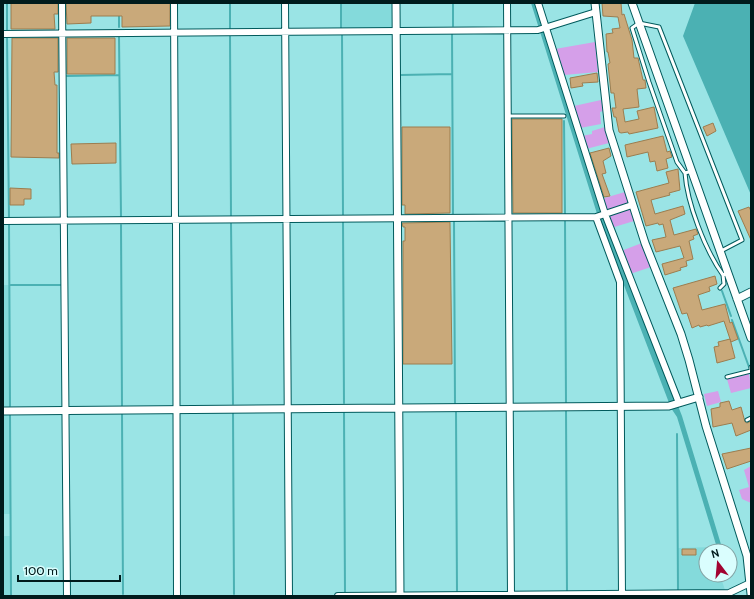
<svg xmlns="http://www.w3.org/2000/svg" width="754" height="599" viewBox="0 0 754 599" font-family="Cabin,sans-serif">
<rect width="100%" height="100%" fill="#9ae4e5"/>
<path fill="#84dadb" d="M341 3H394V28L341 29Z
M3 285H9V406H3Z
M3 415H10V514H3Z
M3 536H10L11 595H3Z
M712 547 713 551H706V575H720L725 590 678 591V548Z"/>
<path fill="#d59fe9" d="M595 42 598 72 564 75 555 49Z
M601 100 603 111 600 112 601 124 580 128 574 106Z
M605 127 609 143 586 149 582 136 592 134V131Z
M625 192 628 203 626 205 605 212 601 199Z
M628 209H630L634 221 611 228 607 216Z
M642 243 651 267 630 274 621 251Z
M749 373 751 388 731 393 727 379Z
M718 391 721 402 707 406 704 394Z
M751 466V503L742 499 739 490 749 487 744 470Z"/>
<path fill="#4bb1b3" d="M531 3H536L603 217 682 416 723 551H718L677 417 671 408 599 220Z
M695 3H751V195L683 36Z"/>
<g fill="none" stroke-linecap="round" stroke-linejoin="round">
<path stroke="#4bb1b3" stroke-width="2" d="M7 3V32
M230 3V28
M341 3V28
M453 3V26
M119 14V27
M452 34 453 216
M342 35 343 215
M7 36 9 219
M230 36 231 217
M119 37 121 217
M401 75 452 74
M67 76 119 75
M564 121 565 214
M454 221 455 403
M565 221 566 402
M343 222 344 403
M9 223 10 406
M231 223 233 404
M121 225 122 406
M11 285H62
M722 291 731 316
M732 320 749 367
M751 374V375
M566 411 567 592
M456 412 457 591
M233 413 234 594
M344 413 345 593
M122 414 123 594
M10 415 11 595
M677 434 678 591"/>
</g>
<path fill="#c9a97a" stroke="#9c7d4f" d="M11 3H58V14H54L55 29H11Z
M66 3H170V26L122 27V16H91V23L67 24Z
M602 3H621L622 15 624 14 632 40 634 58H638L643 80H645L646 88 637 89 639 107 623 109 625 122 639 119 637 111 654 107 658 128 629 134 628 132 621 133 619 132 616 117H614L612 108H616L614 93H611L608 64 610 63 608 52H607L606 34 613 33 612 29 620 28 618 17 603 16Z
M12 38H58V72H54L55 85H57V153H59V158L11 157Z
M67 38H115V74H67Z
M597 73 598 82 582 83 583 86 571 88 570 78Z
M512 119H562V213H513Z
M713 123 716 131 707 136 703 127Z
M402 127H450V213L405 214V205H402Z
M663 136 667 152 670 151 672 157 666 159 668 168 657 171 655 161 650 162 648 152 627 157 625 145Z
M116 143V163L72 164 71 144Z
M609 148 611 156 603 161 606 173 602 174 610 196 604 197 590 153Z
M678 169 680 190 669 193 670 195 651 200 655 214 683 206 685 214 670 220 674 235 696 229 698 234 693 236 694 239 689 241 693 259 686 261 687 266 680 268 681 270 665 275 662 264 684 258 680 246 656 252 652 240 666 237 663 224 659 225 658 223 646 226 636 192 669 183 666 172Z
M10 188 31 189V199H24V205H10Z
M749 207 751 211V240L738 211Z
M450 222 452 364H403V241H405V227H403L402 223Z
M715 276 717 284 709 287 710 291 698 295 702 310 725 304 730 323 732 322 738 339 731 342 724 321 708 326 707 325 700 327 699 325 692 328 687 313 682 314 673 288Z
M730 339 735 358 717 363 714 347 719 346 718 342Z
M729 401 732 410 741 407 745 422 747 423 751 421V430L736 436 732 423 713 427 711 409 720 407V403Z
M751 448V461L727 469 722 454Z
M682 549H696V555H682Z"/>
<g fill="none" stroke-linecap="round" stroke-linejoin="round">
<defs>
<path id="service" d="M508 116H564
M692 171 685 173 677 162 649 82 632 28 639 23 659 27 742 240 721 251
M685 173C687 203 705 250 723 275L728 273
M720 288 724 284 723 275
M727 377 751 371V367
M747 420 751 418"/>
<path id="minor" d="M62 3 67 596
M174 3 175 220
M285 3 289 596
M507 3 511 596
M538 3 605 214 679 403
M3 34 538 30 596 12
M596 217 620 282 622 596
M176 220 177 596
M3 221 596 217 632 205
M338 596 729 593 750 583"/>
<path id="tertiary" d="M396 3 400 596
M595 3 609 130 645 243 681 334 689 360 706 426 747 556 751 594
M632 3 751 338
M737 299 751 292
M3 411 669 406 699 397"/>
</defs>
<use href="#service" stroke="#005a5c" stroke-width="5"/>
<use href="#minor" stroke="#005a5c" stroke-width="8"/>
<use href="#tertiary" stroke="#005a5c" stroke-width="9"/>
<use href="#service" stroke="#fff" stroke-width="3"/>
<use href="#minor" stroke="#fff" stroke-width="6"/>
<use href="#tertiary" stroke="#fff" stroke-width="7"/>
</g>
<rect width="754" height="599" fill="none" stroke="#001b1c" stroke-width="8"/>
<g transform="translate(718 563) rotate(344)"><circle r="19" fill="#dafefe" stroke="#83a3a4"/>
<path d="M0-3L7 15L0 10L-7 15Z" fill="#a20331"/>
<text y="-6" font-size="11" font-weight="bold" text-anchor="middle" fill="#001b1c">N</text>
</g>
<path d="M18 575v6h102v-6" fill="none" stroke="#001b1c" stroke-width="2"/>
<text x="24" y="575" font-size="12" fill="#001b1c" stroke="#dafefe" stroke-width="3" paint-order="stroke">100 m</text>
</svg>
